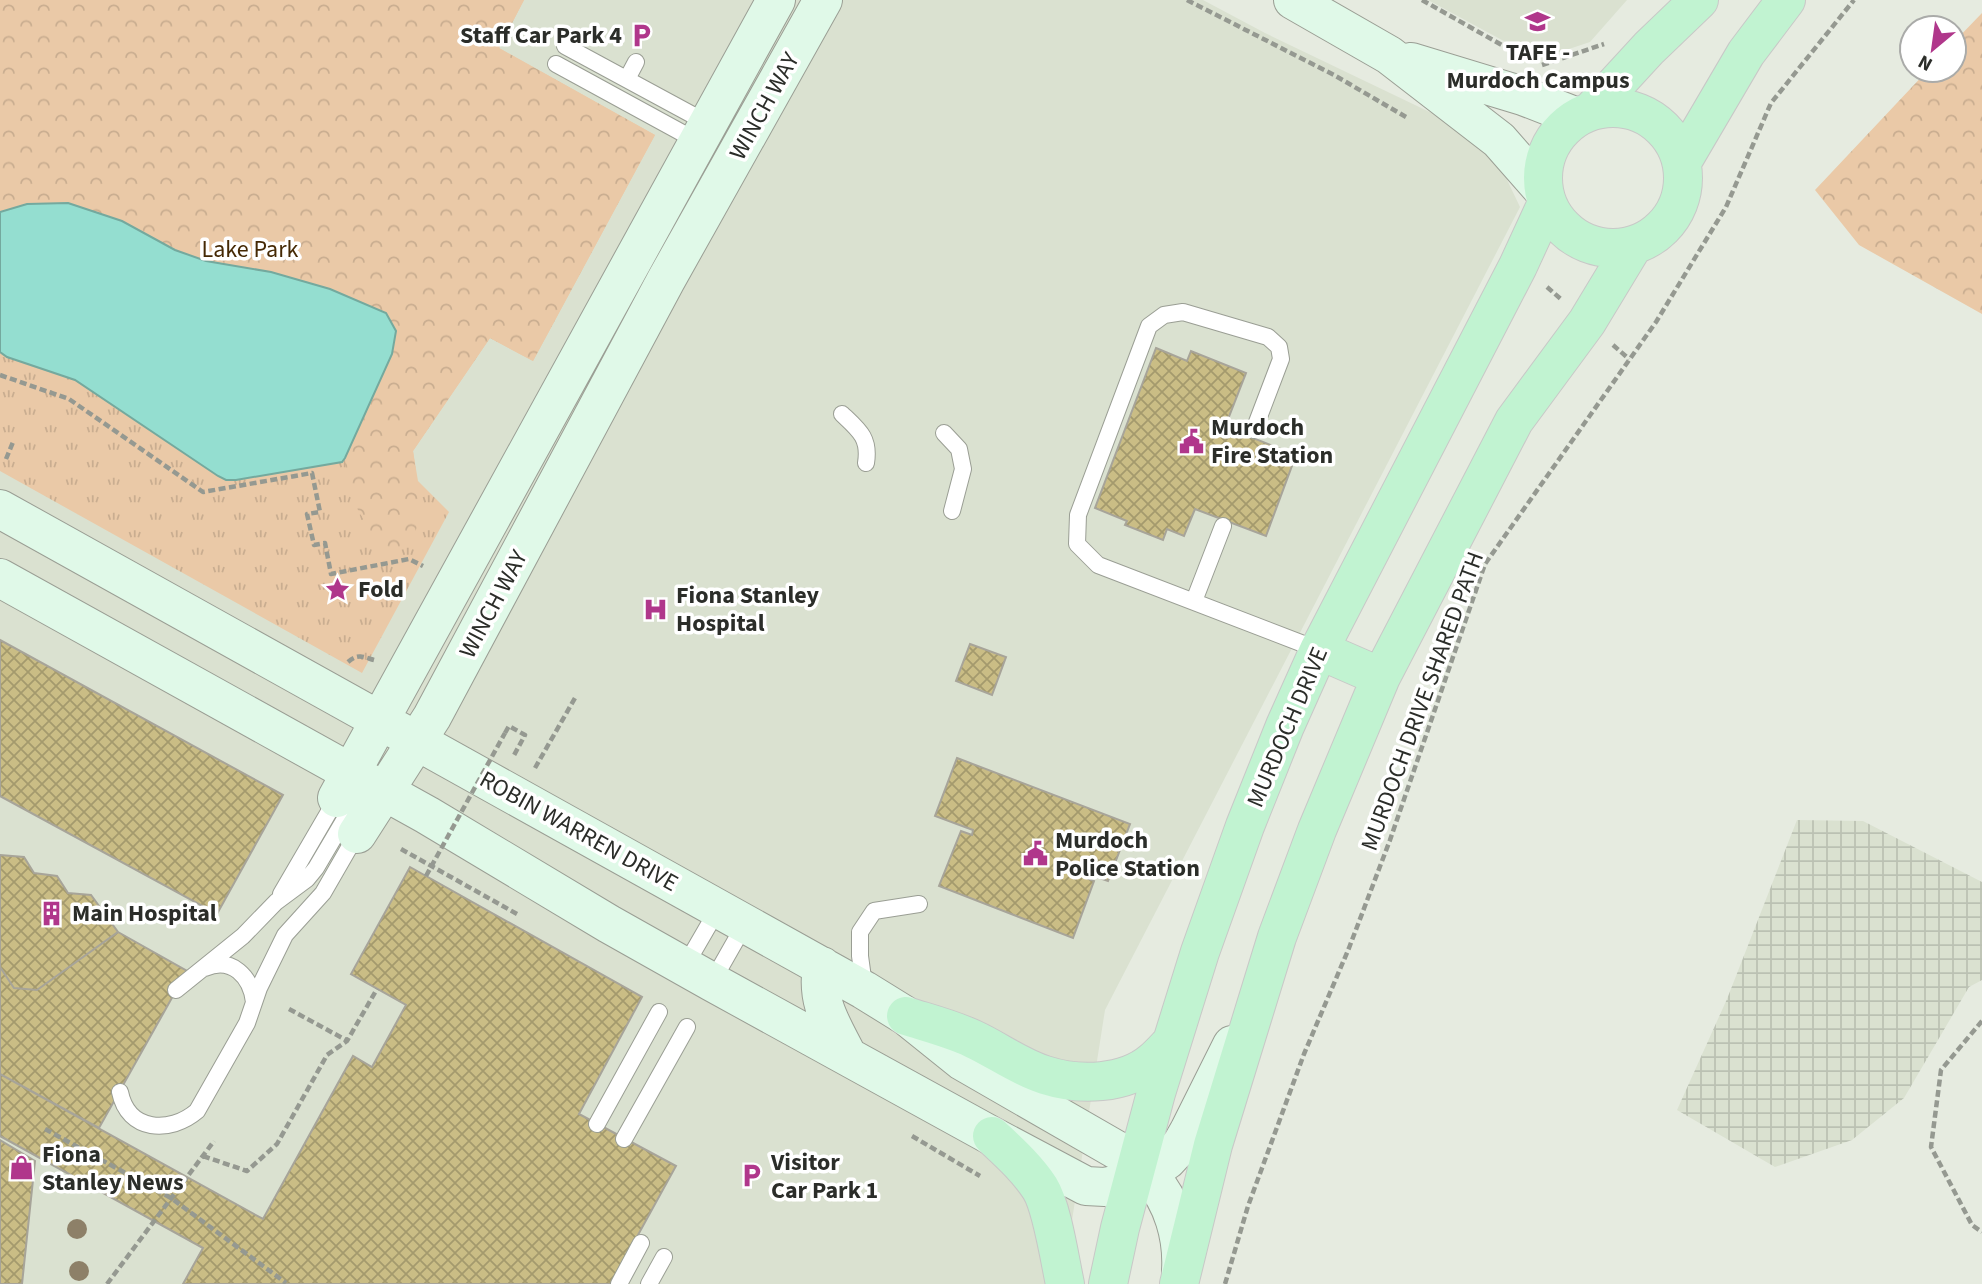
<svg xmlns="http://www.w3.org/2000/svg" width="1982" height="1284" viewBox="0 0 1982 1284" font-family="'Source Sans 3',sans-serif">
<defs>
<pattern id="industrial-grid" width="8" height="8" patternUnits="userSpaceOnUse" patternTransform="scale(1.75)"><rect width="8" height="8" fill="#dae1d0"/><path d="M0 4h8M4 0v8" fill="none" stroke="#bbc1b3"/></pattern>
<pattern id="grass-tufts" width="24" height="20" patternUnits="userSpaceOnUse" patternTransform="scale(1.75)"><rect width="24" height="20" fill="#eac9a7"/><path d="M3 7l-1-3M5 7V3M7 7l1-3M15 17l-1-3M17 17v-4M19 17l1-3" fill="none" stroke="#c9ad90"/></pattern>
<pattern id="forest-crowns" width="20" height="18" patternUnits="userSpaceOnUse" patternTransform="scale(1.75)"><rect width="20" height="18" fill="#eac9a7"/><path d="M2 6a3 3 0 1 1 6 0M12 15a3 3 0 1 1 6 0" fill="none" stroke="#c9ad90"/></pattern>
<pattern id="building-cross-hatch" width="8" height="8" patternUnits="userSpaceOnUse" patternTransform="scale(1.75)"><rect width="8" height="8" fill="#cabd85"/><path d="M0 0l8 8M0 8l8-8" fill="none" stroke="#a49a6d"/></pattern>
</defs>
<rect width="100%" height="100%" fill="#e6ebe0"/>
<path fill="#dae1d0" d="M0 0H1203L1265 33 1488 140 1520 207 1105 1010 1062 1284H0Z
M1428 0H1627L1590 42 1536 60 1528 54Z"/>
<path fill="url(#industrial-grid)" d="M1797 820 1863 821 1982 882V980L1969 987 1904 1098 1852 1140 1775 1167 1677 1110 1727 999Z"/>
<path fill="url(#grass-tufts)" d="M0 0H524L499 48 655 135 533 361 490 338 413 451 418 481 449 512 362 673 0 471Z"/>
<path fill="url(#forest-crowns)" d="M0 0H524L499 48 655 135 533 361 490 338 413 451C416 471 424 525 411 542 408 546 401 549 397 552L375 539 347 491 345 458 375 394 330 289 271 272 206 261 175 250 122 221 11 208 0 212Z
M1982 13V314L1859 245 1815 190 1928 70H1954V42Z"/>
<path fill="#94ded0" stroke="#74a99e" stroke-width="2" d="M68 203 122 221 175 250 206 261 271 272 330 289 386 313 396 331 392 354 345 458 342 462 236 480H226L218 476 75 380 7 357 0 352V212L27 204Z"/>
<path fill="url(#building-cross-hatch)" stroke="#a7a499" stroke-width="2" d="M1156 348 1187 361 1191 351 1246 373 1225 427 1296 455 1266 536 1195 509 1184 536 1167 529 1163 540 1125 525 1127 521 1095 508Z
M0 640 283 795 217 914 0 796Z
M970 644 1006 657 992 695 956 681Z
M957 758 1130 824 1108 881 1082 872 1081 876 1094 881 1073 938 939 886 961 831 972 835 973 830 935 816Z
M0 855 24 857 34 873 57 876 68 893 91 895 118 932 37 990 14 988 0 967Z
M410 867 642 997 579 1114 676 1166 611 1284H183L203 1248 0 1136V1074L263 1219 353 1056 372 1067 406 1005 351 974Z
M118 932 187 971 99 1128 0 1074V967L14 988 37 990Z
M0 1140 35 1161 22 1284H0Z"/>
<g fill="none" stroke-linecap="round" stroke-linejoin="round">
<defs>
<path id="lane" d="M565 46 700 119
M556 64 697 141
M627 79 636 62
M842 414C859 430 870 438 866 463
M1254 430 1281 359 1279 347 1268 337 1183 312 1164 315 1149 326 1078 515 1077 544 1098 565 1319 650
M944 433 959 449 963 469 952 511
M1194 601 1223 526
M281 894 337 798
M685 966 718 909
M205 968C232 956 251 977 254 1002
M712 982 745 924
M864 985 860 956V932L874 911 919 904
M176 990 243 936 276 902 307 879 316 868 349 812
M120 1092C128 1132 170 1134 197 1111L247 1023 259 988 285 935 323 893 357 834
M597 1124 659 1012
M624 1139 687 1027
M619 1284 641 1243
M649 1284 664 1257"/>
<path id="secondary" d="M1293 0 1389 55 1499 140 1543 190
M1411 62 1523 96 1577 117
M0 509 864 990 906 1016 962 1061 1134 1160C1139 1165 1145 1170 1150 1176 1173 1202 1183 1237 1181 1271
M0 578 427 815 609 924 712 982 992 1136 1086 1186 1105 1187 1118 1184 1153 1170 1167 1160 1181 1145 1189 1131 1232 1045
M337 798 776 0
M357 834 432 717 666 280 823 0
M822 966C816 1003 831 1023 847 1055"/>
<path id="primary" d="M1543 178a70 70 0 1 1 140 0a70 70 0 1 1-140 0Z
M1592 110 1649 48 1699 0
M1682 162 1746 53 1786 0
M1319 650 1381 677
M906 1016C928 1023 952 1029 973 1039 997 1050 1019 1067 1045 1075 1079 1086 1125 1085 1153 1061 1160 1055 1166 1048 1172 1042
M992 1136C1009 1152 1027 1168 1040 1188 1052 1207 1060 1261 1065 1284
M1108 1284 1120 1228 1156 1093 1200 952 1245 826 1285 726 1319 650 1518 266 1547 203
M1179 1284 1213 1145 1277 937 1317 830 1381 677 1514 421 1587 322 1633 246"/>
</defs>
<use href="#lane" stroke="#9a9e94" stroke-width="18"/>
<use href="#secondary" stroke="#9a9e94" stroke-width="40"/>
<use href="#primary" stroke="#c8c8c7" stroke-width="40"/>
<path stroke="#959991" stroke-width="4.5" stroke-dasharray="7 3.5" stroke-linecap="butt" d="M1187 0 1334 75 1406 117
M1422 0 1516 53
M1542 65 1604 44
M1547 287 1562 300
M1613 345 1629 359
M0 375 69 399 203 492 312 473 320 512 307 514 314 545 325 543 331 574 409 559 423 566
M6 459 13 442
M348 662C358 653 363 657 374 660
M505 733 509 726 525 735 513 757
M535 768 575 698
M401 849 517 914
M289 1009 346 1040
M1982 1021 1941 1070 1931 1147 1972 1225 1982 1232
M45 1129 171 1198 286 1283
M912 1136 980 1176
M203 1156 247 1171 277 1144 327 1055 347 1041 377 989
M107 1284 214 1141
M1225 1284 1248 1206 1304 1054 1349 948 1390 840 1485 564 1656 322 1726 207 1771 103 1854 0"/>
<use href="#lane" stroke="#fff" stroke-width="16"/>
<use href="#secondary" stroke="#e0f9e8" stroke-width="38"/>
<use href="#primary" stroke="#c1f3d1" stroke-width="38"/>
<path stroke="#959991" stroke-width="4.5" stroke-dasharray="7 3.5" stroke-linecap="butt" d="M426 876 505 733"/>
</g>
<g fill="#8d8068">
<circle cx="77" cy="1229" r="10"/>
<circle cx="79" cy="1271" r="10"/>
</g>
<defs>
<symbol id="university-bare" viewBox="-9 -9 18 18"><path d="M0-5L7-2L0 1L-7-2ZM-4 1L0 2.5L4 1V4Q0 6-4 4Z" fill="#b0378b" stroke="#fff" stroke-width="2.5" paint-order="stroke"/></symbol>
<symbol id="parking-bare" viewBox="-9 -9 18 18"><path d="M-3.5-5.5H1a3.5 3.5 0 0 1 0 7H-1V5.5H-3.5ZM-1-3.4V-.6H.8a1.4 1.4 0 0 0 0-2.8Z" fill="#b0378b" stroke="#fff" stroke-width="2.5" paint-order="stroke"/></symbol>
<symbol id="civic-bare" viewBox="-9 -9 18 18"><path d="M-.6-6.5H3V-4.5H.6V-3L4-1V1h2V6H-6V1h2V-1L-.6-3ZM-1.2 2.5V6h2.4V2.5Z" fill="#b0378b" stroke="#fff" stroke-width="2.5" paint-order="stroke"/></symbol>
<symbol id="sight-bare" viewBox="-9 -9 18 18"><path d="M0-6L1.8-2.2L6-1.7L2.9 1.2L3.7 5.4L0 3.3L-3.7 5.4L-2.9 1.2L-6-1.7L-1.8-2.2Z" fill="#b0378b" stroke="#fff" stroke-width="2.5" paint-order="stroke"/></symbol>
<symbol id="hospital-bare" viewBox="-9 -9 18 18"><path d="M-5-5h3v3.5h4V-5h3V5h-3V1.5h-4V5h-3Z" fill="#b0378b" stroke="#fff" stroke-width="2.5" paint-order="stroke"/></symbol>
<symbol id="building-bare" viewBox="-9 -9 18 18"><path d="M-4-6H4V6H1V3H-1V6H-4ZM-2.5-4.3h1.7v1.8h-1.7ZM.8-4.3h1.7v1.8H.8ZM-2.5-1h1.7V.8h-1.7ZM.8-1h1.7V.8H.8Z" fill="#b0378b" stroke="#fff" stroke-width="2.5" paint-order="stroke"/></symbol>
<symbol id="shop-bare" viewBox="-9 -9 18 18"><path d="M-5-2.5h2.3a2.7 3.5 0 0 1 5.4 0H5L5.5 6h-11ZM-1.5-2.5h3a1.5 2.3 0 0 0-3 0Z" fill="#b0378b" stroke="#fff" stroke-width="2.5" paint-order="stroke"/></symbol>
</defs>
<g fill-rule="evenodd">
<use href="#university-bare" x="1520" y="4" width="35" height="35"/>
<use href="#parking-bare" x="624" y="18" width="35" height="35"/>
<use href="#civic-bare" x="1174" y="424" width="35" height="35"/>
<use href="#sight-bare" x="320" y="572" width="35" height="35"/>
<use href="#hospital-bare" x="638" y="592" width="35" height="35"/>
<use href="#civic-bare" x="1018" y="836" width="35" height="35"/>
<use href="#building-bare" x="34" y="896" width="35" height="35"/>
<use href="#shop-bare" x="4" y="1150" width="35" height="35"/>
<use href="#parking-bare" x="734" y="1158" width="35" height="35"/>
</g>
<g text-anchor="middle" stroke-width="7" stroke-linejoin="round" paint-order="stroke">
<g font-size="24" font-weight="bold" fill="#2b2d29" stroke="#fff" text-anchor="start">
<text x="622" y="43" text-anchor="end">Staff Car Park 4</text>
<text x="1538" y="60" text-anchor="middle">TAFE -<tspan x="1538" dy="28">Murdoch Campus</tspan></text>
<text x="1211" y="435">Murdoch<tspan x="1211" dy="28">Fire Station</tspan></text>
<text x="358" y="597">Fold</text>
<text x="676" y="603">Fiona Stanley<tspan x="676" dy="28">Hospital</tspan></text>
<text x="1055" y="848">Murdoch<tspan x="1055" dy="28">Police Station</tspan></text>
<text x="72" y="921">Main Hospital</text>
<text x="42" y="1162">Fiona<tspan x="42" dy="28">Stanley News</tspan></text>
<text x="771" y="1170">Visitor<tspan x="771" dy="28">Car Park 1</tspan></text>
</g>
<g font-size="24" fill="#2b2d29" stroke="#fff">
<text transform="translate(764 106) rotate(-61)" y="8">WINCH WAY</text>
<text transform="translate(493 604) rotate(-62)" y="8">WINCH WAY</text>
<text transform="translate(1422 701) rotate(-70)" y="8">MURDOCH DRIVE SHARED PATH</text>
<text transform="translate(1287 727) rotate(-67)" y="8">MURDOCH DRIVE</text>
<text transform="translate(579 831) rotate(29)" y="8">ROBIN WARREN DRIVE</text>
</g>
<g font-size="24" fill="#452905" stroke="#fff">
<text x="250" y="257">Lake Park</text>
</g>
</g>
<g transform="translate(1933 49) rotate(209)"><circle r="33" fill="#ffffff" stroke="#aaaba9" stroke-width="2"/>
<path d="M0-5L12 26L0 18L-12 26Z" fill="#b0378b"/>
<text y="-10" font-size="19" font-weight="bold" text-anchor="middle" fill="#2b2d29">N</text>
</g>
</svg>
